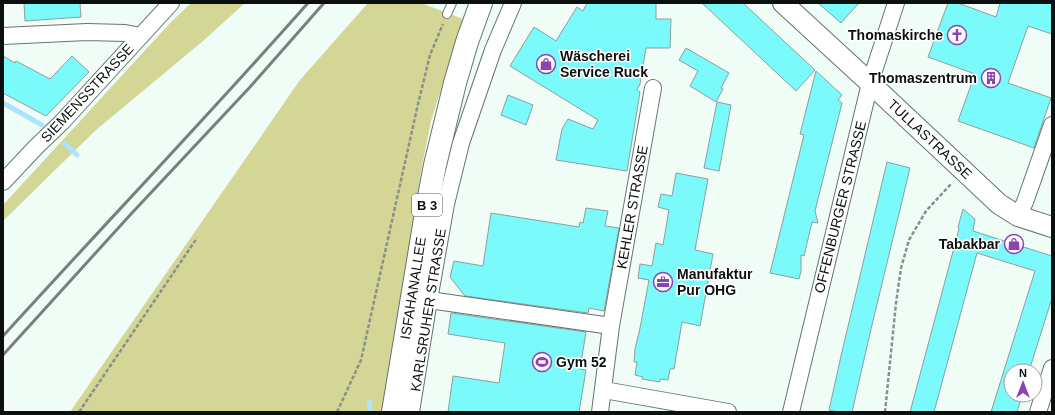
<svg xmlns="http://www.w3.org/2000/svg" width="1055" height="415" viewBox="0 0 1055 415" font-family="Arial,sans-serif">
<rect width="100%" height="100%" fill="#f0fdf7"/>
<path fill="#d3d695" d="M191 3H245L203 41 96 130 3 221V205L171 22Z
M368 3H421L463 19 431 121 422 166 382 412H70L300 80Z"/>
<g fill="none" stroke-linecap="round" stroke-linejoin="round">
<path stroke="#aae5fd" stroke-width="5" d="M3 103 42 125
M65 144 77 155
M369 402 370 412"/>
</g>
<path fill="#7afafb" stroke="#8f9e9e" d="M24 3H80L81 17 25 21Z
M587 3H656V19H671L670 48H646L640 84 637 90 640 92 627 171 556 160 562 129 568 119 593 129 598 120 510 66 534 27 556 41 577 7 583 11Z
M702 3H743L815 70 796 91Z
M818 3H859L841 23Z
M948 3H958L996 17 1000 3H1052V34L1028 26 1008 83 1051 98 1034 148 958 121 975 74 928 57Z
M686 48 729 73 721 88 723 89 716 102 690 86 698 71 679 60Z
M3 56 15 63 16 61 50 79 72 56 89 72 46 116 3 93Z
M816 71 842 95 838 100 842 103 815 211 818 223 812 222 804 256 801 255V271L799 279 770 273 804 135 800 134Z
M508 95 533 105 526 125 501 115Z
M717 102 731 105 719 171 704 168Z
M887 162 910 168 871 329 852 412H839L829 410 841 356Z
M676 173 708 179 695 250 713 254 700 326 682 322 674 369H670L668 380 660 379V382L642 379 643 377 635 375 637 362H634L635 349 640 328 649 280 638 278 640 264 652 266 656 243 663 245 669 210 658 207 661 194 672 196Z
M586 208 608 211 605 226 619 228 604 311 589 308 588 313 465 296 450 277 454 261 483 266 491 213 579 227 580 222 583 223Z
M963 209 975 219 973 231 1052 256V298L1029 371H1011V395H1022L1017 412H991L1035 271 977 253 934 412H910L959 229 958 227Z
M451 313 586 332 580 369 586 370 579 412H448L453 376 499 383 505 343 448 334Z"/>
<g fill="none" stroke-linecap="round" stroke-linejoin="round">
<defs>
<path id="service" d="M447 14 452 3"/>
<path id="minor" d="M3 36 87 32 125 33 141 36
M3 182 36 147 62 122 171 3
M1018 216 1025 202 1052 125
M429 300 611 326
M604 390 728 412
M411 412 429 300 446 204 461 143 493 50 513 3
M600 412 611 326 653 88
M791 412 870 83 896 3
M1038 412 1052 368"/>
<path id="tertiary" d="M783 3 870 83 999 204 1018 216 1052 227"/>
<path id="trunk" d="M393 412 427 207 435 165 455 83 467 42 481 3"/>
</defs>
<use href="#service" stroke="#67736e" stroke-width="10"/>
<use href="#minor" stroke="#67736e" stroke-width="18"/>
<use href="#tertiary" stroke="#67736e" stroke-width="22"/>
<use href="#trunk" stroke="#67736e" stroke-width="24"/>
<path stroke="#88928d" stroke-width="2.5" stroke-dasharray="4 2" stroke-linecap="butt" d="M79 412 197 238
M337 412 361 360 418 104 430 55 443 24
M885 412 896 303 901 268 909 240 926 211 951 184"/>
<use href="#service" stroke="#fff" stroke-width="8"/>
<use href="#minor" stroke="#fff" stroke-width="16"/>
<use href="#tertiary" stroke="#fff" stroke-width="20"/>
<use href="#trunk" stroke="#fff" stroke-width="22"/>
<path stroke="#78807c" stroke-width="3" d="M3 336C104 225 208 116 308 3
M3 355 131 214 250 87 324 3"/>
</g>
<defs>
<symbol id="church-ring" viewBox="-11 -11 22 22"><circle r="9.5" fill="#fff" stroke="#8c42b3" stroke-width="1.5"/><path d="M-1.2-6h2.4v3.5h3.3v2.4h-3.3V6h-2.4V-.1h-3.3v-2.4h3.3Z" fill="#8c42b3"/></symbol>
<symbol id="shop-ring" viewBox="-11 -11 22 22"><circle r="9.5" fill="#fff" stroke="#8c42b3" stroke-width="1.5"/><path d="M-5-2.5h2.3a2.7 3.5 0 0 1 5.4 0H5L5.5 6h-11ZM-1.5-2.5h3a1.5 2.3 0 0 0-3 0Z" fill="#8c42b3"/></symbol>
<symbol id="building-ring" viewBox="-11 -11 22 22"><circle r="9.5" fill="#fff" stroke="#8c42b3" stroke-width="1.5"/><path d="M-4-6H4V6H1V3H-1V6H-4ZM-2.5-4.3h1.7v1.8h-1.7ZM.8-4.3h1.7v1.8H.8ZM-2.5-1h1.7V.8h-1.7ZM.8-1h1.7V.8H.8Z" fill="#8c42b3"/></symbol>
<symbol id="office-ring" viewBox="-11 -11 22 22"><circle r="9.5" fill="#fff" stroke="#8c42b3" stroke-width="1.5"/><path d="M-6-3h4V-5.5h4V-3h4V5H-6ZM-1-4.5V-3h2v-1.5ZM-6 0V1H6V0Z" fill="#8c42b3"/></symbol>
<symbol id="stadium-ring" viewBox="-11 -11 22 22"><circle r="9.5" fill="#fff" stroke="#8c42b3" stroke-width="1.5"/><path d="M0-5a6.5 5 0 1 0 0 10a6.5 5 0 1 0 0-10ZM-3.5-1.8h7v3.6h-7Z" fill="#8c42b3"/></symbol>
</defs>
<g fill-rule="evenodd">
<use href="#church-ring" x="946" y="24" width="22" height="22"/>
<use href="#shop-ring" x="535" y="53" width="22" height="22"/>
<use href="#building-ring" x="980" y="67" width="22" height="22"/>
<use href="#shop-ring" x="1003" y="233" width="22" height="22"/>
<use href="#office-ring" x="652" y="271" width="22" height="22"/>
<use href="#stadium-ring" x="531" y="351" width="22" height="22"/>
</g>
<g text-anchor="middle" stroke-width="3" stroke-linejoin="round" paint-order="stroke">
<rect fill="#fff" stroke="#545856" stroke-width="1" x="412" y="194" width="30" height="22" rx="3"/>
<g font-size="13" font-weight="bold" fill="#0b100e">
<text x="427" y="210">B 3</text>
</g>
<g font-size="14" font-weight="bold" fill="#0b100e" stroke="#fff" text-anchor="end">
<text x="943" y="40">Thomaskirche</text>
<text x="560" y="61" text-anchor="start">Wäscherei<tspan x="560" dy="16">Service Ruck</tspan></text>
<text x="977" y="83">Thomaszentrum</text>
<text x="1000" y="249">Tabakbar</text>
<text x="677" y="279" text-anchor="start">Manufaktur<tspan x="677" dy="16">Pur OHG</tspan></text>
<text x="556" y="367" text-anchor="start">Gym 52</text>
</g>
<g font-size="14" fill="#0b100e" stroke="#fff">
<text transform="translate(87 93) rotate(-47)" y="5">SIEMENSSTRASSE</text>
<text transform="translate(930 139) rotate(43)" y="5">TULLASTRASSE</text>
<text transform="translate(632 207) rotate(-80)" y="5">KEHLER STRASSE</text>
<text transform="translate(840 207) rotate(-76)" y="5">OFFENBURGER STRASSE</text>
<text transform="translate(413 288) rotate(-81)" y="5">ISFAHANALLEE</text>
<text transform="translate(428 310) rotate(-81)" y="5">KARLSRUHER STRASSE</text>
</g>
</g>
<rect width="1055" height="415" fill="none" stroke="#0b100e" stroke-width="8"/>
<g transform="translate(1023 383)"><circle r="19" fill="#ffffff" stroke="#9d9f9f"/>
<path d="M0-3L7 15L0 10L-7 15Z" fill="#8c42b3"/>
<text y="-6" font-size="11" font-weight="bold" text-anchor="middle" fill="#0b100e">N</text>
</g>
</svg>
